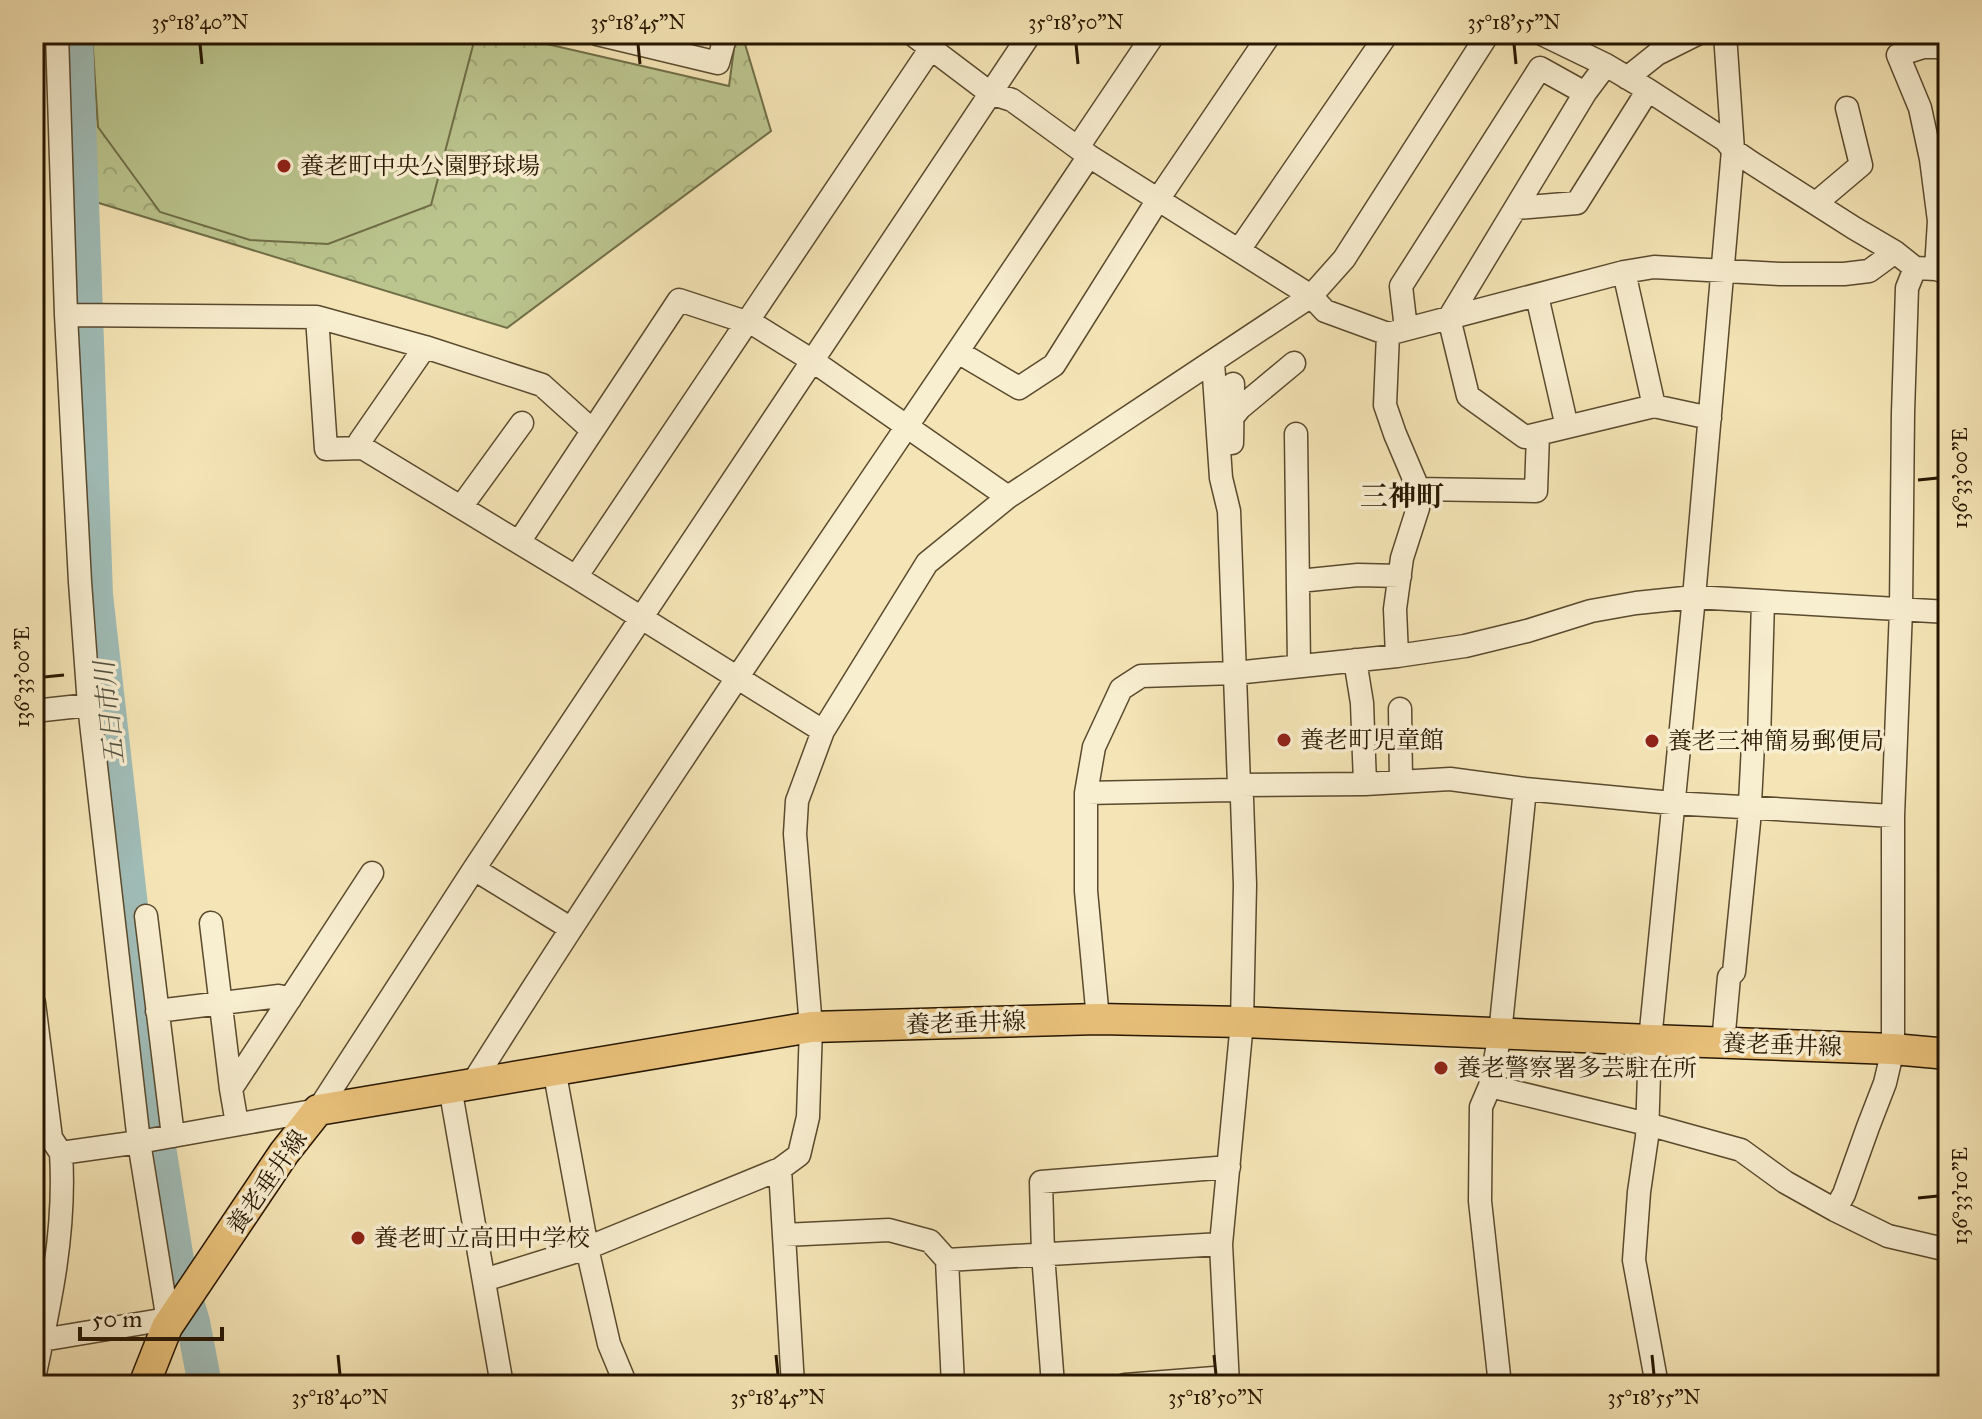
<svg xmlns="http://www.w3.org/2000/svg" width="1982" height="1419" viewBox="0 0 1982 1419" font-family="'IM FELL Great Primer','Noto Serif JP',serif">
<defs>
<pattern id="park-crowns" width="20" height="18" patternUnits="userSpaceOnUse" patternTransform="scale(2)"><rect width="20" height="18" fill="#bbc58e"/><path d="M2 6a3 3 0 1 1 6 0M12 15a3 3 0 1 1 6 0" fill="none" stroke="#a1a879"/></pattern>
</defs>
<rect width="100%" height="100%" fill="#f5e5b6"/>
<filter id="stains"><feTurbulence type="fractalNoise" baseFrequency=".0025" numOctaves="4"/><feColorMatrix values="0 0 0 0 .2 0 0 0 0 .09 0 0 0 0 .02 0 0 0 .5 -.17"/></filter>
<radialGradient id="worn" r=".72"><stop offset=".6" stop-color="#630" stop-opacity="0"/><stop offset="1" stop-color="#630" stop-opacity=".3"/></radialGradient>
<path fill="url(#park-crowns)" stroke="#706e48" stroke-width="2" d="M84 34H526L525 39 729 86 736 34H742L771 131 507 328 89 200Z"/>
<path fill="#bbc58e" stroke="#706e48" stroke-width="2" d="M92 34H476L431 205 328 244 250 240 160 212 98 127Z"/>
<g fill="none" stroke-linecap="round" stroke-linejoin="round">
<path stroke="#a0bdb8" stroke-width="34" d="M76 34 96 595 156 1128 180 1279 193 1322 205 1385"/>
<defs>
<path id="minor" d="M57 34 66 315 80 582 89 705 139 1142 167 1315V1327
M597 34 718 63 726 34
M912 34 990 93 1012 100 1089 156 1311 296 1325 311 1388 334 1624 272 1654 267 1780 274H1844L1869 271 1895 252
M1542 34 1606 65 1648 90 1725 140 1733 150 1752 163 1854 228 1895 252 1915 268 1936 269 1948 273
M1606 65 1585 93 1449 318 1468 396 1525 437 1654 406 1710 418
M1627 78 1657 54 1697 34
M1078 147 1154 34
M1816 203 1861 165 1847 108
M1516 208 1577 203 1648 90
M1239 250 1387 34
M1936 269 1939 221 1931 159 1920 108 1898 55 1923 47H1948
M1624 272 1654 406
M1537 296 1567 427
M66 315 317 317 425 347 542 385 592 430
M317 317 326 449 363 448 576 577 823 731
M1406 329 1401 286 1540 68 1585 93
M1388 334 1385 405 1395 434 1415 481 1418 508 1402 558 1395 609 1397 656
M958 352 1019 388 1054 365 1159 198 1270 34
M1213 362 1221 478 1229 511 1239 785 1242 799 1245 885 1242 1022 1221 1244 1228 1385
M1232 418 1240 408 1294 363
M1296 434 1299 666
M1232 443 1233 384
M359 448 360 441 425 347
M1416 489 1536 491 1538 434
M461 507 522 423
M519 542 679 300 755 325 813 361 1008 497
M576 577 931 48
M1299 581 1358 575 1400 576
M1355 660 1362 703 1365 784
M1400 709 1401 782
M34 711 89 705
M1086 793 1232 790 1239 785 1365 784 1450 779 1525 789 1672 803 1893 816
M474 869 570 928
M146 916 173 1136
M211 923 231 1089
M34 1003 51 1138 61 1153
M157 1011 279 996 290 999
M1098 1019 1086 891V793L1094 747 1121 689 1141 676 1235 673 1397 656 1465 646 1527 631 1591 611 1636 603 1694 597 1948 612
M1723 1043 1729 977 1734 972 1749 822 1753 745 1759 740 1763 601
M554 1069 587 1248 609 1344 626 1385
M472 1084C670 769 883 465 1089 156
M1490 1086 1647 1124 1741 1150 1785 1182 1835 1210 1888 1236 1948 1250
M450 1087 502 1385
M237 1124 231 1089 372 873
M780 1169 793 1385
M1835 1210 1844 1194 1868 1127 1885 1083 1893 1049V816L1901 609 1903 413 1907 288 1915 268
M784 1235 889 1230 930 1241 947 1260 953 1385
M34 1254 36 1308 35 1338 42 1340 167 1319
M947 1260 1221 1244
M484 1280 587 1248 780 1169 799 1155 808 1117 811 1027 795 834 797 801 823 731 927 563 1008 497 1311 296 1344 259 1488 34
M34 1378C50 1304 66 1230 61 1153L139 1142 318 1110 474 869 1030 34
M1053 1385 1043 1254 1041 1182 1229 1167
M1125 1385 1227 1377
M1500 1385 1480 1201 1481 1107 1490 1086 1500 1034 1525 789
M1657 1385 1634 1260 1639 1192 1647 1137 1650 1040 1694 597 1733 150 1725 34"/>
<path id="major" d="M144 1385 167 1327 284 1153 318 1110 811 1027 1098 1019 1242 1022 1650 1040 1893 1049 1948 1054"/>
</defs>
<use href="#minor" stroke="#5a4a2e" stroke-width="25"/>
<use href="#major" stroke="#261601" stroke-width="33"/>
<use href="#minor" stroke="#f8eed0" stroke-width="22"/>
<use href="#major" stroke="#eac27b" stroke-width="30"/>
</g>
<path fill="none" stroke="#261601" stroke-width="3" d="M200 44 202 64M638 44 640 64M1076 44 1078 64M1514 44 1516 64M1918 480 1938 478M44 677 64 675M1918 1198 1938 1196M338 1355 340 1375M776 1355 778 1375M1214 1355 1216 1375M1652 1355 1654 1375"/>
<g fill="#8f2418" stroke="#f8eed0" stroke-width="3">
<circle cx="284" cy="166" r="8"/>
<circle cx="1284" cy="740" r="8"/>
<circle cx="1652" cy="741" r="8"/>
<circle cx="1441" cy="1068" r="8"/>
<circle cx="358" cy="1238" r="8"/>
</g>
<g text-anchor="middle" stroke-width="7" stroke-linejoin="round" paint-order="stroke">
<g font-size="24" fill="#261601" stroke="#f8eed0" text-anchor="start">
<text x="300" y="174">養老町中央公園野球場</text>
<text x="1300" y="748">養老町児童館</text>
<text x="1668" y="749">養老三神簡易郵便局</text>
<text x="1457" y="1076">養老警察署多芸駐在所</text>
<text x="374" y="1246">養老町立高田中学校</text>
</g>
<g font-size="24" fill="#261601" stroke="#f8eed0">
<text transform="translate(966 1023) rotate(-2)" y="8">養老垂井線</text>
<text transform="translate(1782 1045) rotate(2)" y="8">養老垂井線</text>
<text transform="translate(267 1182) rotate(-55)" y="8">養老垂井線</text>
</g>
<g font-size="26" font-style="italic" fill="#515041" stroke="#f8eed0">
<text transform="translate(109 713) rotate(-96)" y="9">五日市川</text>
</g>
<g font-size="28" font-weight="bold" fill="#261601" stroke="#f8eed0">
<text x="1402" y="506">三神町</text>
</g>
</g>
<rect width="1982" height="1419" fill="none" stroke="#f5e5b6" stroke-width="88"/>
<path d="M80 1327v12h142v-12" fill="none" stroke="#261601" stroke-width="4"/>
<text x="92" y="1327" font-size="24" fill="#261601" stroke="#f8eed0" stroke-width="6" paint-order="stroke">50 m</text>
<rect x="44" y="44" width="1894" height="1331" fill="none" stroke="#261601" stroke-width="3"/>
<g font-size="20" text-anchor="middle" fill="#261601">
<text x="200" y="29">35°18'40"N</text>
<text x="638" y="29">35°18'45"N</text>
<text x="1076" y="29">35°18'50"N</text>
<text x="1514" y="29">35°18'55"N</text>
<text transform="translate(1960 478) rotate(-90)" y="7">136°33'00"E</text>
<text transform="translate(22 677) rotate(-90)" y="7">136°33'00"E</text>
<text transform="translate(1960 1196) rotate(-90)" y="7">136°33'10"E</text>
<text x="340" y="1404">35°18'40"N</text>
<text x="778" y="1404">35°18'45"N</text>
<text x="1216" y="1404">35°18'50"N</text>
<text x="1654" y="1404">35°18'55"N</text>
</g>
<rect width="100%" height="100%" filter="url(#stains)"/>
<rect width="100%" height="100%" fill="url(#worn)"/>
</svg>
